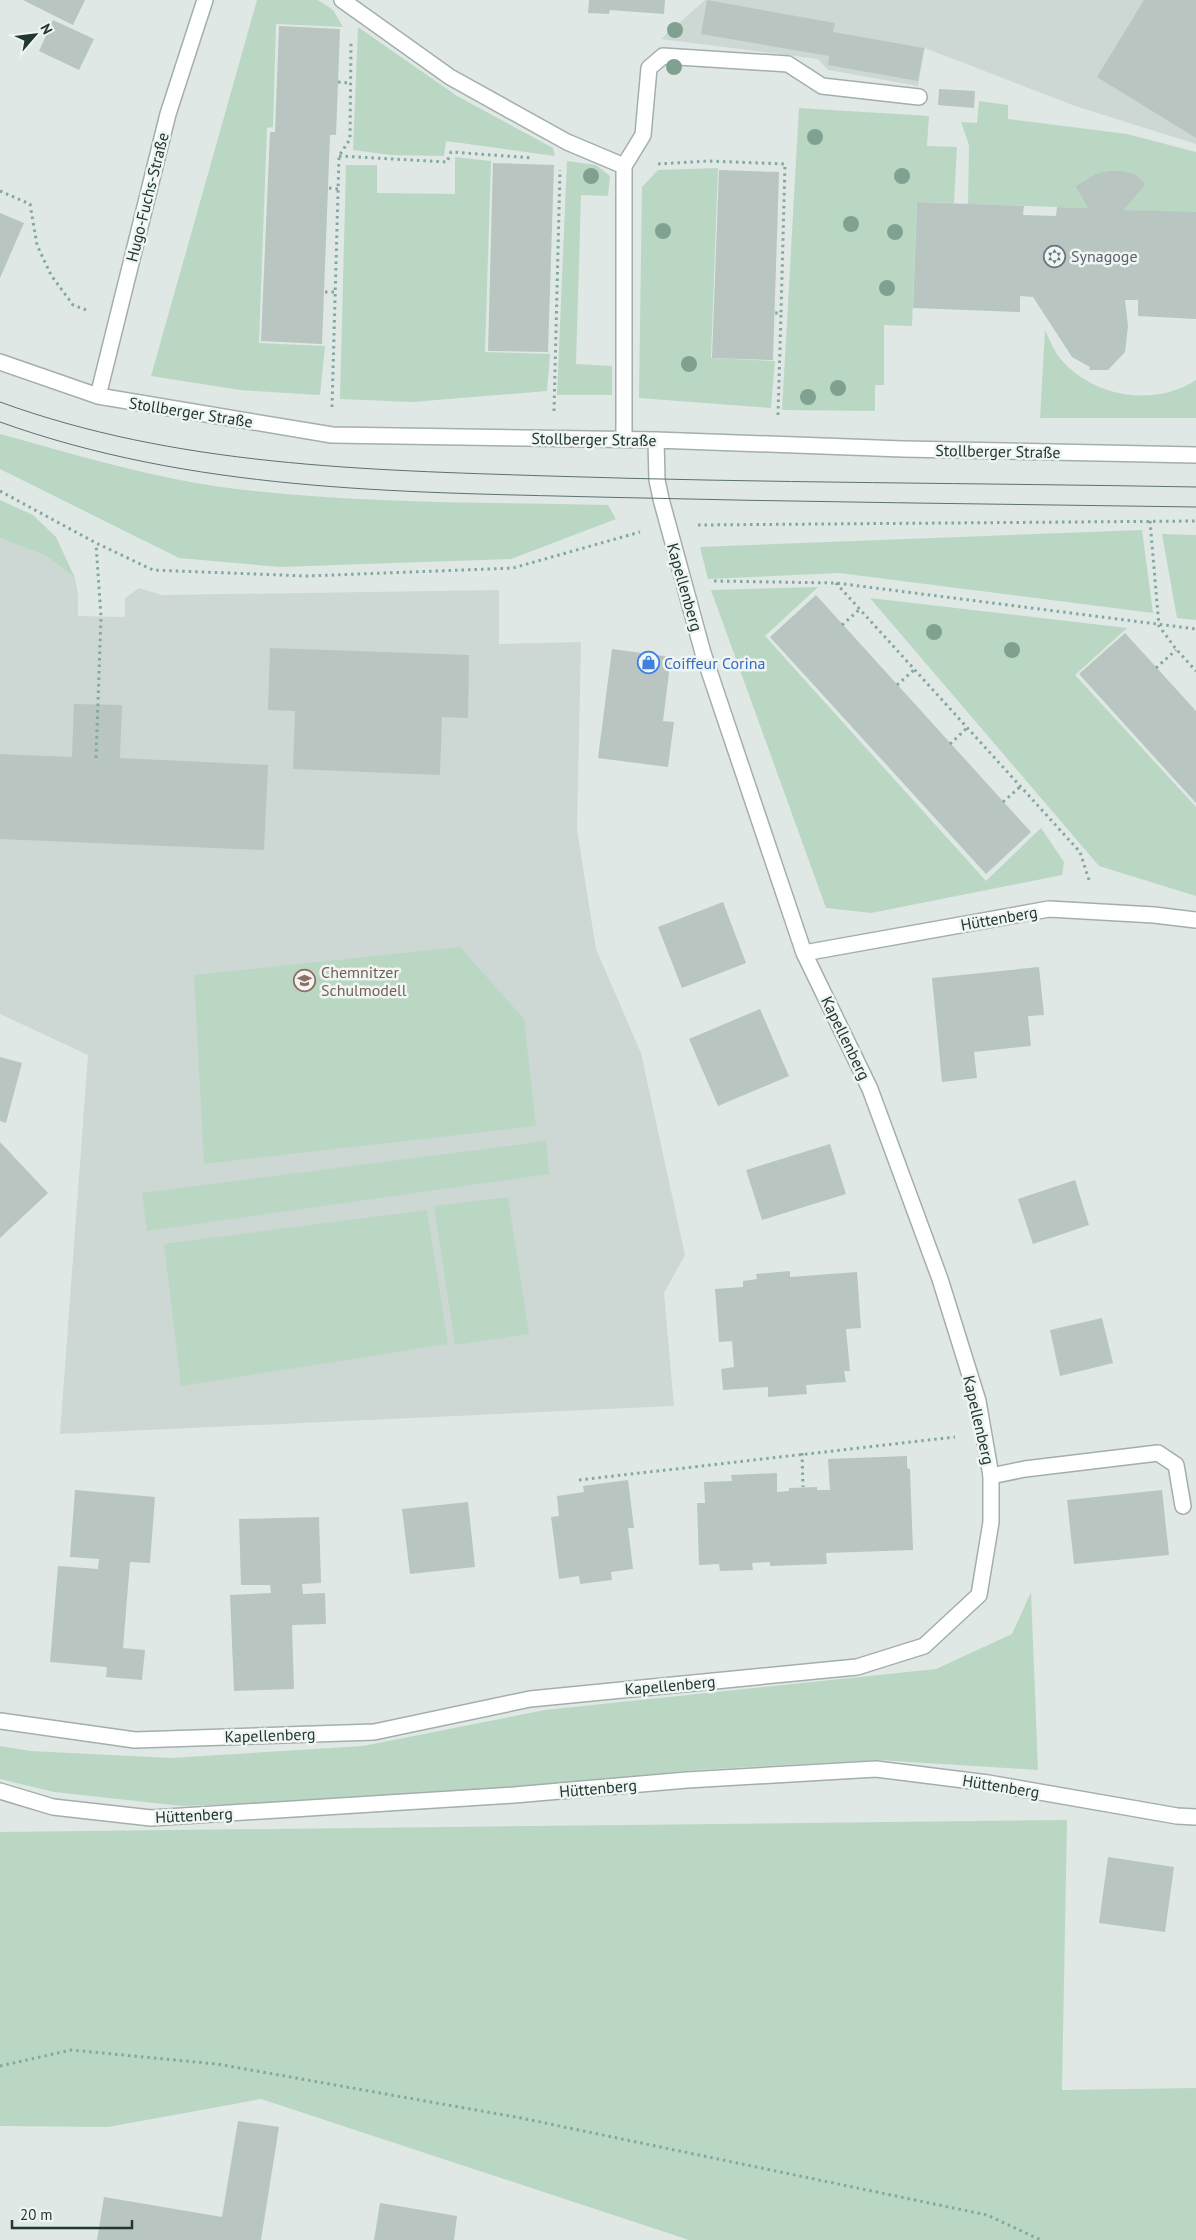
<svg xmlns="http://www.w3.org/2000/svg" width="1196" height="2240" viewBox="0 0 1196 2240" font-family="'PT Sans',sans-serif">
<rect width="100%" height="100%" fill="#dfe8e5"/>
<path fill="#cdd8d4" d="M705 0H1196V144L1075 106 925 48 918 86 828 70 818 59 661 39Z
M0 538 46 556 75 578 78 594V616L125 617V598L139 588 162 595 499 590V644L581 642 577 830 596 949 641 1053 685 1255 664 1293 674 1406 60 1434 88 1055 0 1014Z"/>
<path fill="#bad7c4" d="M257 0H318L333 10 343 27 276 24 273 127 267 128 259 343 325 346 320 395 240 390 151 376Z
M358 27 457 96 553 148 555 156 446 141 444 156 391 155 353 150Z
M979 101 1008 105V119L1127 134 1196 152V213L1124 210 1146 184C1120 163 1101 170 1075 186L1088 208 968 204 969 145 961 122 977 123Z
M799 108 929 116 927 146 957 147 954 203 917 202 912 326 884 325V385H875V411L782 410Z
M455 157 491 161 485 352 550 354 547 391 412 402 340 399 346 165H377V193L455 194Z
M567 161 596 165 610 176 608 196 581 195 576 364 612 366V395H557Z
M718 168 711 358 775 361 771 408 639 398 642 187 658 170Z
M1045 330C1051 343 1056 356 1067 366 1101 398 1156 406 1196 380V418H1040Z
M0 434C73 454 146 476 221 487 349 504 479 502 608 505L616 519 511 559 280 567 179 558 0 469Z
M0 500 33 515 56 537 75 578 46 556 0 538Z
M1142 530 1153 613 839 573 708 579 700 547Z
M1162 534 1196 535V620L1177 618Z
M818 587 765 636 986 881 1041 828 1064 862 1062 875 871 913 826 908 711 590Z
M870 598 1127 628 1075 675 1196 807V896L1099 866Z
M460 947 524 1019 536 1126 204 1164 194 975Z
M546 1141 549 1174 147 1231 142 1193Z
M508 1197 529 1334 455 1345 434 1206Z
M427 1210 448 1344 181 1386 164 1244Z
M1031 1592 1038 1770 879 1760 695 1770 514 1789 293 1802 182 1806 54 1792 0 1779V1746L31 1751 171 1758 363 1746 545 1710 936 1669 1012 1634Z
M1067 1820 1062 2090 1196 2088V2240H689L261 2099 108 2127 0 2126V1832Z"/>
<path fill="#b8c5c1" d="M23 0H85L73 25Z
M589 0H665L664 14 610 10 609 14 588 13Z
M707 0 835 23 833 32 924 48 918 81 828 65 829 56 701 34Z
M1144 0H1196V138L1097 77Z
M53 20 94 39 79 70 39 51Z
M279 26 340 29 336 135H330L322 344 261 341 270 132H275Z
M939 89 975 91 974 108 938 105Z
M493 163 554 165 548 352 488 351Z
M719 170 779 172 773 360 712 358Z
M1108 171H1121L1134 174 1146 184 1124 210 1196 212V319L1138 316V300H1125L1128 326 1125 352 1108 370H1089L1090 367 1072 357 1033 297 1020 296V312L913 308 917 202 1024 206 1023 215 1056 216 1057 207 1088 208 1075 186 1096 174Z
M0 213 24 223 0 278Z
M816 595 1031 832 986 874 770 637Z
M1125 633 1196 711V803L1079 674Z
M270 648 469 655 468 718 442 717 440 775 293 769 295 711 268 710Z
M612 649 671 657 663 721 674 722 668 767 598 758Z
M74 704 122 705 120 758 268 765 264 850 0 839V754L72 757Z
M723 902 746 963 682 988 658 927Z
M1039 967 1044 1015 1028 1016 1031 1046 974 1052 977 1078 942 1082 932 978Z
M760 1009 789 1076 718 1106 689 1039Z
M0 1057 22 1063 6 1123 0 1121Z
M0 1142 48 1193 0 1238Z
M830 1144 846 1194 762 1220 746 1170Z
M1075 1180 1089 1225 1033 1244 1018 1199Z
M790 1271V1277L857 1272 861 1328 846 1329 850 1371H844L846 1382 806 1385 807 1394 768 1397V1387L723 1390 721 1369 734 1367 732 1341 719 1342 715 1289 743 1287V1281L757 1279 756 1274Z
M1102 1318 1113 1363 1060 1376 1050 1330Z
M907 1456V1468L910 1469 913 1550 826 1553 827 1564 770 1566V1562L752 1563 753 1570 720 1571 719 1564 699 1565 697 1503H705L704 1482 732 1481 731 1475 777 1473V1492L789 1491V1488L817 1487V1490H830L828 1459Z
M628 1480 634 1528H628L633 1569 611 1572 612 1580 580 1584 579 1576 559 1579 551 1517 559 1516 557 1496 584 1492 583 1486Z
M75 1490 155 1497 150 1563 130 1562 123 1648 145 1650 142 1680 106 1677 107 1667 50 1662 58 1566 98 1569 99 1559 70 1557Z
M1162 1490 1169 1555 1074 1564 1067 1500Z
M468 1502 475 1567 410 1574 402 1509Z
M319 1517 321 1583 302 1584 303 1594 325 1593 326 1624 292 1625 294 1689 234 1691 230 1595 271 1593 270 1585H241L239 1519Z
M1108 1857 1174 1867 1165 1932 1099 1923Z
M238 2121 279 2127 261 2240H97L104 2197 222 2217Z
M380 2203 457 2216 454 2240H374Z"/>
<g fill="none" stroke-linecap="round" stroke-linejoin="round">
<defs>
<path id="lane" d="M342 0 450 77 567 142 624 166
M624 439V166L643 135 649 68 663 56 788 64 822 86 919 97
M991 1476 1025 1469 1158 1453 1176 1465 1183 1506"/>
<path id="street" d="M0 362 98 396 332 435 656 440 903 449 1196 455
M98 396 168 114 205 0
M804 953 1049 909 1154 915 1196 920
M0 1721 135 1740 374 1732 530 1699 857 1667 924 1646 979 1595 991 1522V1476L978 1401 940 1279 870 1089 804 953 703 653 661 499 657 480 656 440
M0 1791 53 1807 151 1818 514 1795 687 1780 876 1769 988 1783 1177 1816 1196 1817"/>
</defs>
<use href="#lane" stroke="#a3afac" stroke-width="18"/>
<use href="#street" stroke="#a3afac" stroke-width="18"/>
<path stroke="#83a89f" stroke-width="3" stroke-dasharray="2.5 4" stroke-linecap="butt" d="M338 82 351 83
M339 156 447 162 451 152 533 158
M658 164 708 161 785 164 781 313H775
M329 188 338 189
M0 191 30 204 37 245 51 275 73 305 89 311
M325 292H335
M332 407 339 156 350 139 351 41
M554 411 560 170
M778 415 781 313
M0 491 96 543 153 570 306 576 513 568 640 532
M1150 521 1159 626 1176 649 1196 671
M698 525 1196 521
M714 581 836 583 1196 629
M836 583 1080 852 1090 883
M842 625 860 609
M1156 668 1176 650
M897 685 915 669
M950 744 968 727
M96 758 101 617 96 544
M1003 802 1021 786
M802 1453 803 1487
M579 1480 955 1437
M0 2066 71 2050 217 2064 521 2118 987 2215 1041 2240"/>
<use href="#lane" stroke="#fff" stroke-width="15"/>
<use href="#street" stroke="#fff" stroke-width="15"/>
<path stroke="#5c726e" stroke-width="1" d="M0 402C175 466 365 470 549 476 765 483 980 483 1196 487
M0 422C192 491 396 492 597 497 797 502 996 504 1196 507"/>
</g>
<g fill="#80a190">
<circle cx="675" cy="30" r="8"/>
<circle cx="674" cy="67" r="8"/>
<circle cx="815" cy="137" r="8"/>
<circle cx="591" cy="176" r="8"/>
<circle cx="902" cy="176" r="8"/>
<circle cx="851" cy="224" r="8"/>
<circle cx="663" cy="231" r="8"/>
<circle cx="895" cy="232" r="8"/>
<circle cx="887" cy="288" r="8"/>
<circle cx="689" cy="364" r="8"/>
<circle cx="838" cy="388" r="8"/>
<circle cx="808" cy="397" r="8"/>
<circle cx="934" cy="632" r="8"/>
<circle cx="1012" cy="650" r="8"/>
</g>
<defs>
<symbol id="synagogue-ring" viewBox="-11 -11 22 22"><circle r="9.5" fill="#eff5f3" stroke="#6b7280" stroke-width="1.5"/><path d="M0-6.5L5.6 3.2H-5.6ZM0 6.5L5.6-3.2H-5.6Z" fill="#6b7280"/></symbol>
<symbol id="shop-ring" viewBox="-11 -11 22 22"><circle r="9.5" fill="#eff5f3" stroke="#3f7fe0" stroke-width="1.5"/><path d="M-5-2.5h2.3a2.7 3.5 0 0 1 5.4 0H5L5.5 6h-11ZM-1.5-2.5h3a1.5 2.3 0 0 0-3 0Z" fill="#3f7fe0"/></symbol>
<symbol id="school-ring" viewBox="-11 -11 22 22"><circle r="9.5" fill="#eff5f3" stroke="#8d6e63" stroke-width="1.5"/><path d="M0-5L7-2L0 1L-7-2ZM-4 1L0 2.5L4 1V4Q0 6-4 4Z" fill="#8d6e63"/></symbol>
</defs>
<g fill-rule="evenodd">
<use href="#synagogue-ring" x="1042" y="244" width="25" height="25"/>
<use href="#shop-ring" x="636" y="650" width="25" height="25"/>
<use href="#school-ring" x="292" y="968" width="25" height="25"/>
</g>
<g text-anchor="middle" stroke-width="5" stroke-linejoin="round" paint-order="stroke">
<g font-size="16" fill="#223632" stroke="#eff5f3">
<text transform="translate(147 197) rotate(-76)" y="6">Hugo-Fuchs-Straße</text>
<text transform="translate(191 412) rotate(9)" y="6">Stollberger Straße</text>
<text transform="translate(594 439) rotate(1)" y="6">Stollberger Straße</text>
<text transform="translate(998 451) rotate(1)" y="6">Stollberger Straße</text>
<text transform="translate(685 587) rotate(74)" y="6">Kapellenberg</text>
<text transform="translate(999 918) rotate(-10)" y="6">Hüttenberg</text>
<text transform="translate(846 1038) rotate(64)" y="6">Kapellenberg</text>
<text transform="translate(979 1420) rotate(77)" y="6">Kapellenberg</text>
<text transform="translate(670 1685) rotate(-5)" y="6">Kapellenberg</text>
<text transform="translate(270 1735) rotate(-2)" y="6">Kapellenberg</text>
<text transform="translate(1001 1786) rotate(9)" y="6">Hüttenberg</text>
<text transform="translate(598 1788) rotate(-5)" y="6">Hüttenberg</text>
<text transform="translate(194 1815) rotate(-3)" y="6">Hüttenberg</text>
</g>
<g font-size="16" fill="#5b616d" stroke="#eff5f3" text-anchor="start">
<text x="1071" y="262">Synagoge</text>
</g>
<g font-size="16" fill="#366cbe" stroke="#eff5f3" text-anchor="start">
<text x="664" y="669">Coiffeur Corina</text>
</g>
<g font-size="16" fill="#785e54" stroke="#eff5f3" text-anchor="start">
<text x="321" y="978">Chemnitzer<tspan x="321" dy="18">Schulmodell</tspan></text>
</g>
</g>
<g transform="translate(35 35) rotate(62)" stroke="#eff5f3" stroke-width="4" paint-order="stroke">
<path d="M0-4L9 19L0 12L-9 19Z" fill="#223632"/>
<text y="-8" font-size="14" font-weight="bold" text-anchor="middle" fill="#223632">N</text>
</g>
<path d="M12 2220v8h120v-8" fill="none" stroke="#223632" stroke-width="2.5"/>
<text x="20" y="2220" font-size="15" fill="#223632" stroke="#eff5f3" stroke-width="4" paint-order="stroke">20 m</text>
</svg>
